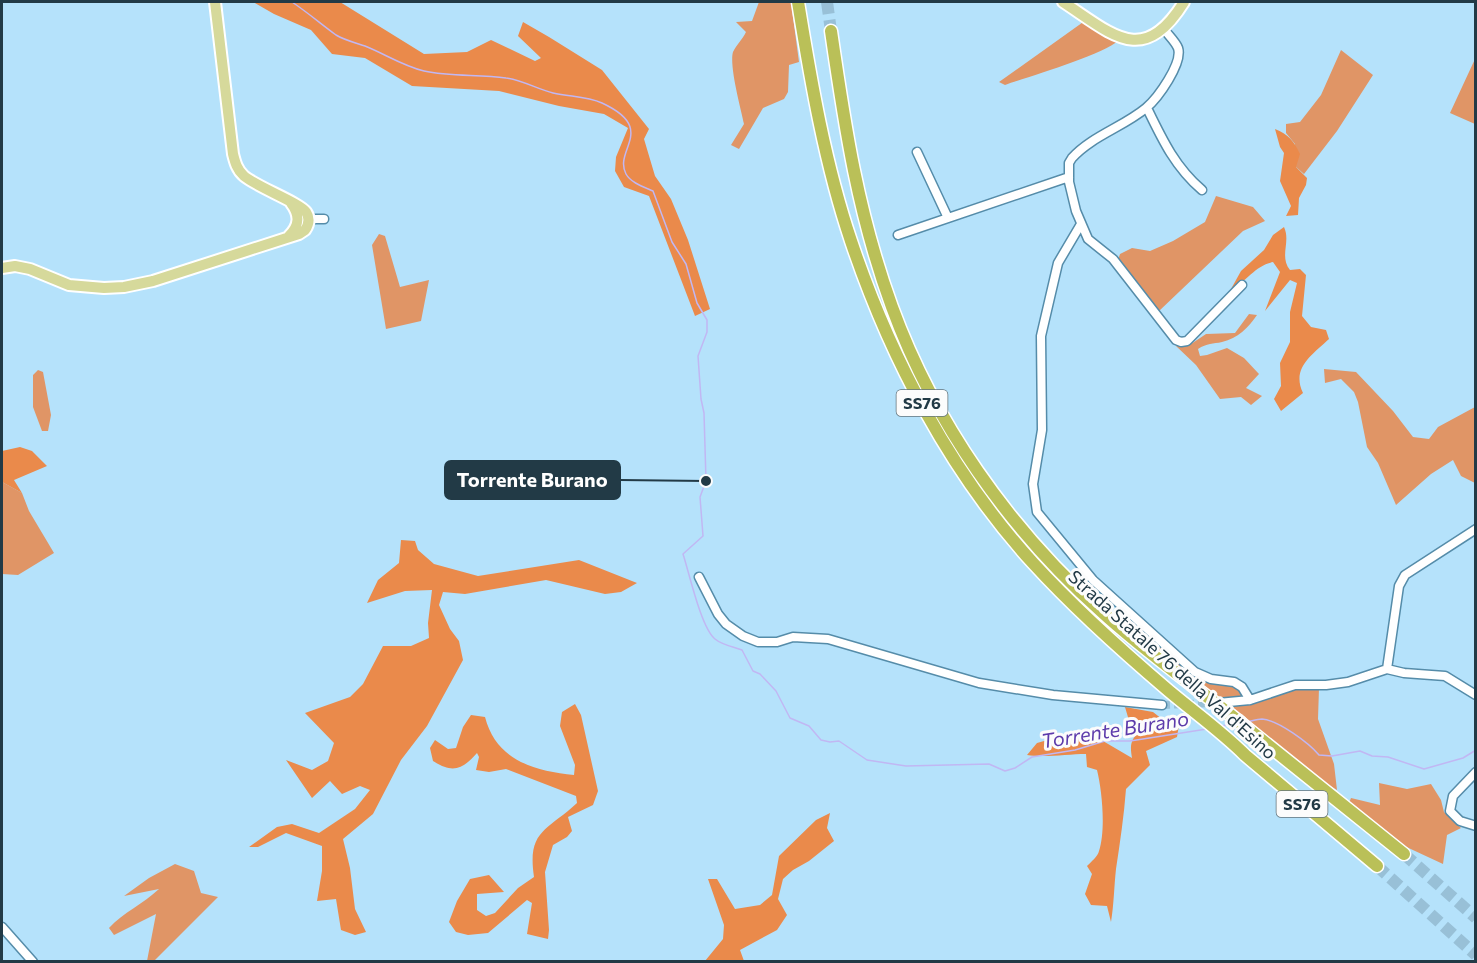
<svg xmlns="http://www.w3.org/2000/svg" width="1477" height="963" viewBox="0 0 1477 963" font-family="Commissioner,sans-serif">
<rect width="100%" height="100%" fill="#b5e2fb"/>
<path fill="#e09566" d="M759 2H791L799 62 789 65 788 92 784 99 763 108 739 149 731 145 744 124C741 109 729 66 733 52 736 45 743 39 746 32L736 22 752 21Z
M1086 20 1119 40C1101 56 1030 76 1005 85L999 82Z
M1341 50 1373 75 1337 131 1304 174 1296 167 1295 144 1286 133V124L1300 122 1321 95Z
M1475 59V124L1450 113Z
M1216 196 1253 207 1265 221 1243 231 1158 312 1118 260 1120 254 1132 248 1150 251 1173 241 1205 222Z
M379 234 385 236 400 287 429 280 421 321 386 329 372 245Z
M1249 314 1257 315C1248 328 1238 338 1222 342 1213 344 1207 343 1198 349L1200 356 1207 355 1227 348 1244 358 1259 374 1246 388 1262 396 1251 405 1241 397 1220 399 1196 365 1176 346 1191 344 1206 334 1235 333Z
M1324 369 1356 372 1393 411 1413 437 1429 439 1438 427 1475 407V483L1461 476 1453 460 1431 474 1396 505 1378 463 1367 447 1358 402 1354 392 1341 379 1325 383Z
M38 370 43 372 51 415 48 431H42L33 407V375Z
M2 482 22 493 29 511 54 553 18 575 2 574Z
M1153 638 1198 678 1240 688 1246 705C1269 699 1295 684 1319 688L1318 719 1334 764 1337 790 1325 783 1148 646Z
M1379 783 1407 789 1431 784 1441 800 1444 812 1461 828 1447 835 1443 864 1400 844 1349 803 1351 798 1380 805Z
M175 864 194 871 201 893 218 897 154 961H147L156 914 114 935 109 928C124 912 143 904 159 889L124 896 149 878Z"/>
<path fill="#ea8a4b" d="M253 2H340L424 54 467 52 491 40 535 61 541 58 518 36 523 22 549 37 602 70 649 129 644 139 655 176 671 199 688 240 710 309 695 316 649 196 624 187 615 171 616 157 628 128 604 114 559 106 499 91 412 86 365 58 332 54 311 30 274 14Z
M1275 129C1288 134 1294 141 1300 154L1296 167 1307 178 1306 185 1299 198 1298 215 1286 216 1291 206 1280 181 1284 153 1280 147Z
M1284 227C1291 242 1279 256 1290 270L1300 269 1306 275 1302 316 1311 327 1326 330 1329 339C1312 355 1291 368 1303 393L1281 411 1274 399 1281 386 1280 363 1290 342V312L1297 283 1290 280 1265 311 1280 272 1273 262C1254 266 1248 281 1231 289L1241 271 1264 250 1273 235Z
M20 447 32 451 47 466 14 480 22 493 2 482V451Z
M401 540 415 541 418 550 434 564 478 576 579 560 637 583 621 592 605 594 546 580 465 594 443 592 439 605 450 629 459 641 463 660 427 726 401 760 373 814 343 839 350 868 355 909 366 932 355 935 341 930 336 899 317 901 322 871V846L286 833 258 847H249L277 827 292 824 319 833 355 809 370 790 360 786 342 794 330 781 312 798 286 760 312 770 328 761 334 743 305 713 350 697 363 684 383 646H411L429 638 428 623 432 590 405 591 367 603 378 580 399 563Z
M575 704 581 715 598 791 593 805 568 817 572 831 567 837 553 845 545 872 549 930 548 939 527 934 532 903 527 900 488 933 468 935 456 932 449 922 457 901 470 879 489 875 504 892 477 894V910L486 916 495 913 518 888 534 877C527 830 547 831 577 803L576 796 506 769 489 772 476 770 479 757 477 753C463 769 453 774 433 761L430 748 435 740 448 749 456 748 463 727 471 715 485 717C496 760 534 771 574 775L575 765 560 726 562 712Z
M1125 707 1153 712 1167 723 1179 725 1177 737 1146 751 1150 765 1126 789C1124 816 1120 842 1116 869 1114 887 1114 904 1111 922L1107 906 1091 905 1085 894 1092 874 1087 866C1091 862 1098 856 1099 851 1106 830 1102 790 1097 770L1087 767 1086 754C1068 754 1044 758 1027 755L1037 743 1058 737 1091 734 1132 758C1130 746 1130 740 1140 731L1142 723 1130 724Z
M830 813 827 828 834 841 809 861 793 870 783 879 778 899 787 915 777 930 740 950 744 961H705L723 939 724 925 708 879H717L735 909 760 905 772 895 779 856 816 820Z"/>
<g fill="none" stroke-linecap="round" stroke-linejoin="round">
<path stroke="#c1b7f3" stroke-width="1.5" d="M292 2C307 12 321 24 336 35 344 40 356 43 365 46 385 54 403 66 424 71 451 77 479 74 506 78 522 80 537 89 553 93 570 97 586 96 602 103 658 129 613 150 626 174 631 183 644 187 653 191L672 242 686 264 697 303 707 320V332L698 356 701 399 704 413 706 481 700 497 703 536 683 554C689 572 701 628 715 639 722 645 734 647 742 650L753 671 760 674 776 691 790 718 809 726 821 740 830 742 839 741 867 760 906 766 989 764 1005 771 1015 768 1032 757 1075 750 1105 741H1130L1207 729
M1247 722C1252 721 1257 719 1262 719 1278 720 1309 743 1319 755L1332 756 1360 751 1372 756 1388 757 1424 769 1463 758 1476 750
M1221 726 1234 724"/>
<path stroke="#98c0d7" stroke-width="8" stroke-dasharray="8 4" stroke-linecap="butt" d="M1162 705 1215 703"/>
<path stroke="#98c0d7" stroke-width="12" stroke-dasharray="12 6" stroke-linecap="butt" d="M827 2 831 31
M1404 854 1476 918
M1377 866 1476 955"/>
<defs>
<path id="minor" d="M1164 29C1168 35 1175 41 1178 48 1183 63 1158 98 1146 108 1123 127 1092 136 1072 158L1069 163V182L1076 211 1088 239 1113 259 1176 340 1181 342 1187 341 1242 285
M1147 108C1162 139 1175 167 1202 190
M917 152 948 218
M299 219H324
M1081 224 1058 263 1041 336 1042 430 1033 484 1037 512 1093 580 1195 672 1211 679 1234 682 1242 687 1250 700
M898 235 1069 177
M699 577 718 614 726 624 743 636 758 642H777L793 637 828 639 979 683 1053 695 1162 705
M1387 669 1399 586 1405 575 1476 529
M1218 703 1250 700 1295 685H1326L1348 682 1387 669 1404 673 1445 676 1476 695
M1476 772 1453 796 1450 811 1460 821 1476 826
M2 927 33 962"/>
<path id="major" d="M1063 2C1112 34 1143 68 1184 2
M289 236C300 225 300 215 291 203
M2 268 15 266 30 269 69 285 104 288 124 287 153 281 299 234 305 230C309 224 310 218 306 212 300 203 257 187 244 176 237 170 235 162 233 154L215 2"/>
<path id="highway" d="M798 2C811 82 825 164 851 241 890 357 950 472 1033 563 1075 609 1122 651 1169 691 1194 712 1222 732 1245 755L1377 866
M831 31C845 128 858 214 892 307 934 422 1009 529 1101 611 1141 648 1185 679 1228 713 1286 760 1345 807 1404 854"/>
</defs>
<use href="#minor" stroke="#558ca9" stroke-width="11"/>
<use href="#major" stroke="#fff" stroke-width="14"/>
<use href="#highway" stroke="#fff" stroke-width="15"/>
<use href="#minor" stroke="#fff" stroke-width="8"/>
<use href="#major" stroke="#d6d99b" stroke-width="10"/>
<use href="#highway" stroke="#bac058" stroke-width="12"/>
</g>
<g text-anchor="middle" stroke-width="6" stroke-linejoin="round" paint-order="stroke">
<g fill="#fcfcfc" stroke="#63747d" stroke-width="1.5">
<rect x="896.5" y="390" width="51" height="26" rx="4.5"/>
<rect x="1276.5" y="791" width="51" height="26" rx="4.5"/>
</g>
<g font-size="16" font-weight="bold" fill="#223a46">
<text x="922" y="409">SS76</text>
<text x="1302" y="810">SS76</text>
</g>
<g font-size="18" fill="#223a46" stroke="#fcfcfc">
<text transform="translate(1172 665) rotate(42)" y="6">Strada Statale 76 della Val d'Esino</text>
</g>
<g font-size="20" font-style="italic" fill="#5d3bab" stroke="#fcfcfc">
<text transform="translate(1115 730) rotate(-9)" y="7">Torrente Burano</text>
</g>
</g>
<path fill="none" stroke="#223a46" stroke-width="2" d="M706 481L620 480"/>
<circle fill="#223a46" stroke="#fcfcfc" stroke-width="2" cx="706" cy="481" r="6"/>
<rect fill="#223a46" stroke="#223a46" stroke-width="2" x="445" y="461" width="175" height="38" rx="6"/>
<g font-size="20" text-anchor="middle" font-weight="bold" fill="#fff">
<text x="532" y="487">Torrente Burano</text>
</g>
<rect width="1477" height="963" fill="none" stroke="#223a46" stroke-width="6"/>
</svg>
